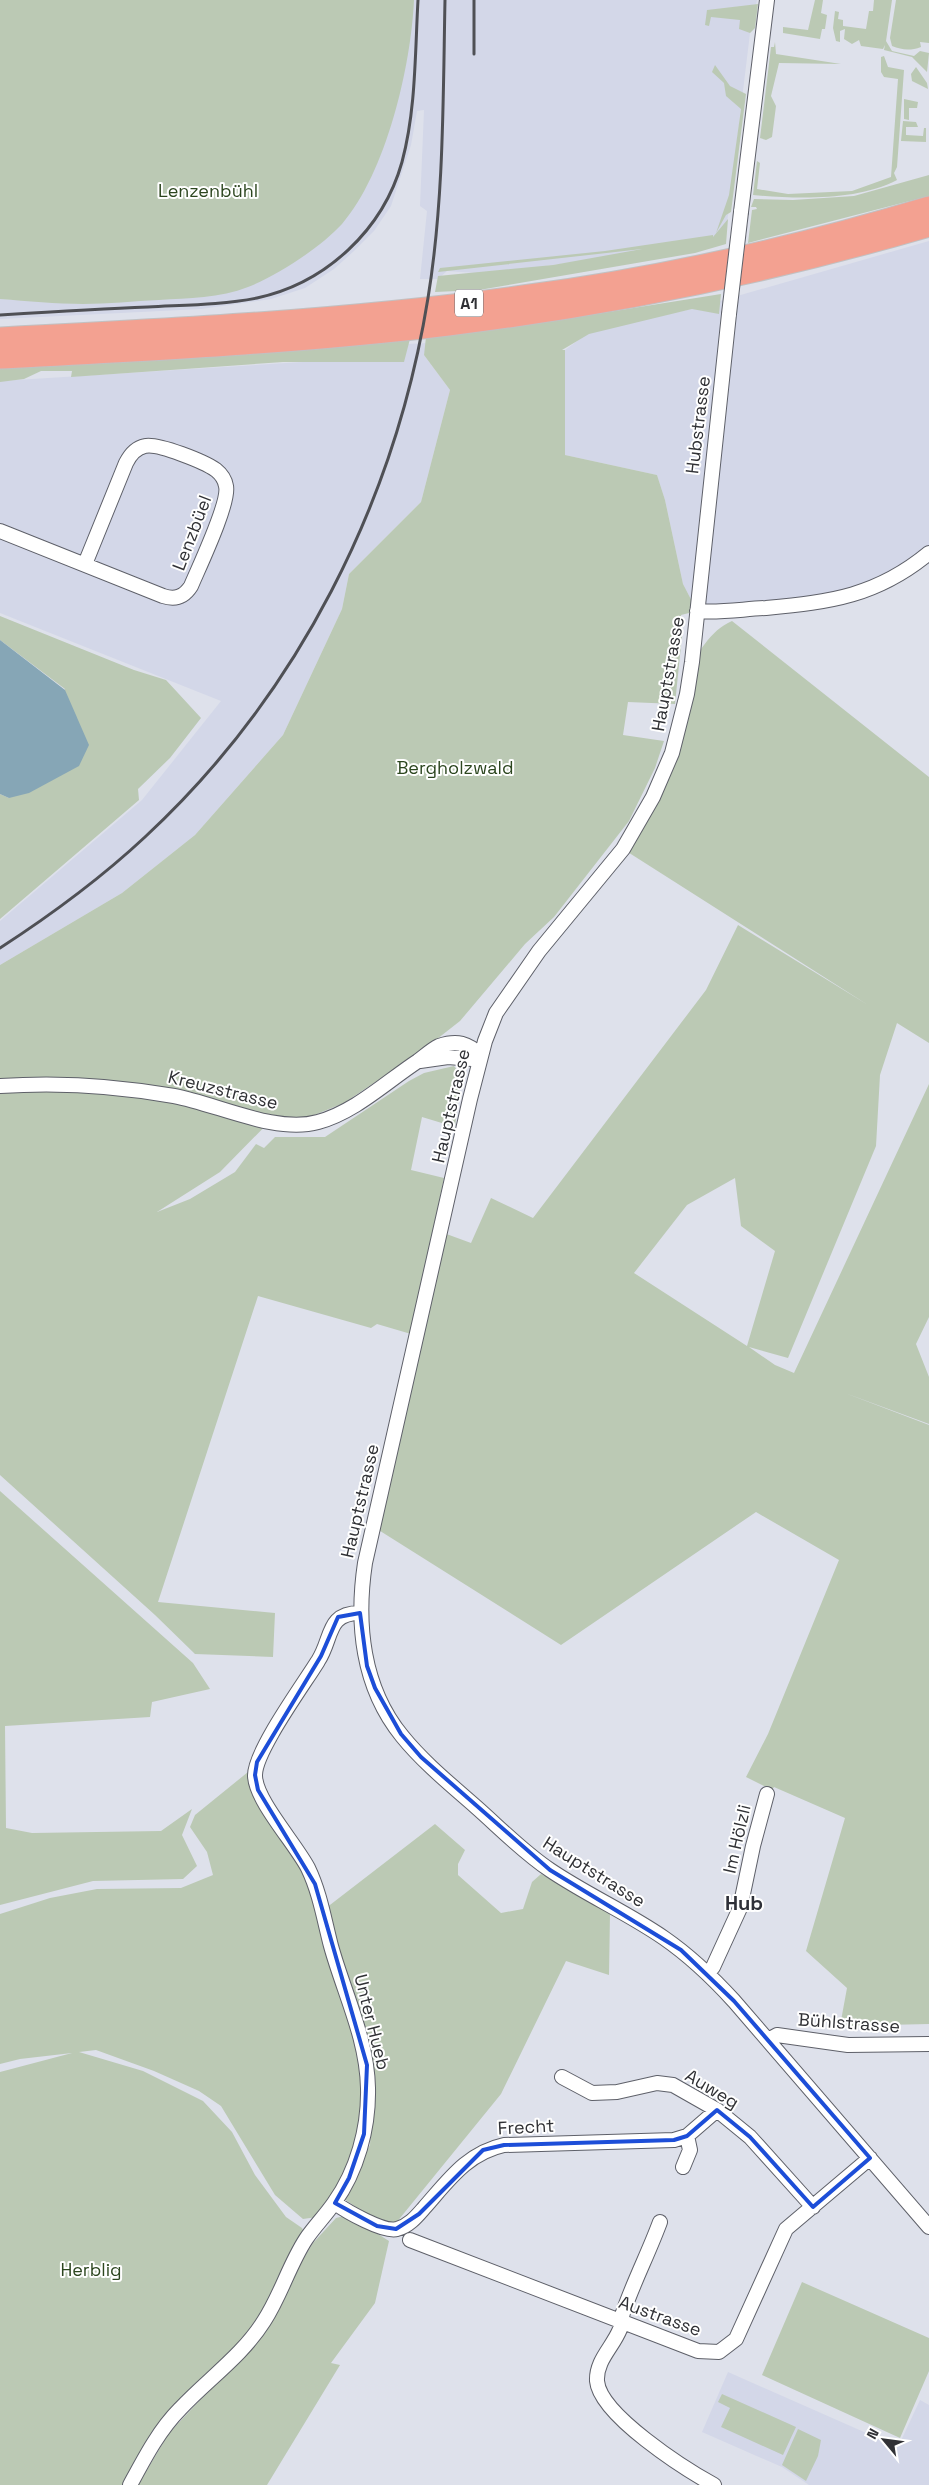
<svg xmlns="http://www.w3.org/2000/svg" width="929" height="2485" viewBox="0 0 929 2485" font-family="'Space Grotesk',sans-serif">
<rect width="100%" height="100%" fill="#dee1eb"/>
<path fill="#d3d7e8" d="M414 0H757L750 33 725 240 490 274 447 271 438 279H420L427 211 420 206 424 110 417 111 411 145 391 206 374 231 354 251 334 269 305 288 271 299 201 309 0 319V299L83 304 364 191 379 158 394 112 404 67Z
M929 241V553L873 589 697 611 683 584 665 500 657 475 565 455V350L592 330 692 309Z
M427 343 424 355 450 390 421 502 349 574 342 609 283 735 195 835 122 893 0 965V921L142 800 221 701 0 613V381L383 357 408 344Z
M728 2372 898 2447 920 2400 929 2405V2485H809L782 2467 702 2432Z"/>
<path fill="#bbc9b4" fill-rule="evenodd" d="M0 0H414C411 67 386 173 342 224 321 247 277 276 248 287 220 298 188 298 159 300 134 301 108 304 83 304 56 304 28 301 0 299Z
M815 0H823L821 13 827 15 825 29H822L820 39 783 33V27L808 30Z
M874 0H892L886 41 892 51 914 56 920 51 929 53 927 72 912 57 884 50 885 45 883 49 861 46 859 40 852 44 844 39 845 29 840 31V42L836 41 833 28 835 11 839 12 838 19 843 20V26L866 29 869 11H873Z
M896 0H929V43L920 42 921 47C910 51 902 50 892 46L890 38Z
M758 4 755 28 750 33 739 29 740 20 711 17 709 26 705 25 707 10Z
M775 42 776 54 841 64 779 63 771 96 776 106 772 137 766 140 760 138 771 47H774Z
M884 56 888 67 904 70 897 167 894 173 897 180C857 201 797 199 753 195L757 161 760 163 757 189 788 194 852 191 891 177 898 79 884 77 881 72V57Z
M715 65 730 86 746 94 731 212 726 215 716 233 729 195 741 109 726 96 724 83 712 72Z
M916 67 927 83 928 89 912 81 911 74Z
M904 99 918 102 917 108H909V120L904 119Z
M903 121 916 122 918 127H906V135L923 136 924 128H926V142L901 141Z
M929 175V196L748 243 752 210 757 209 756 207H751L754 199 793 200 854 196Z
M728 219 726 244 695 253 479 290 435 292 438 276 553 265 642 249 438 272 440 268 605 251 713 235V237Z
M721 294 719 314 692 309 589 334 562 350H565V455L657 475 665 500 683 584 697 611 681 615 682 636 675 704 628 702 623 735 664 741 655 768 629 821 554 917 525 944 460 1021 423 1050 344 1103 307 1118 275 1116 220 1172 157 1212 190 1199 235 1172 256 1144 264 1148 275 1137H325L409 1081 424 1073 454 1066 461 1075 455 1127 422 1117 411 1170 444 1178 411 1334 377 1324 371 1328 258 1296 158 1602 275 1613 273 1657 195 1654 155 1615 0 1475V965L122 893 195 835 283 735 342 609 349 574 421 502 450 390 424 355 426 337 577 317Z
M410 339 404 362H283L71 377 72 371H41L24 379 0 382V367Z
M0 616 134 670 166 680 201 718 170 758 138 789 139 800 0 919V794L9 798 65 689 0 640Z
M732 621 929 777V1043L897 1023 880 1075 876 1146 788 1358 749 1347 775 1365 794 1373 929 1084V1317L916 1344 929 1377V1424L845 1393 929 1425V2024L840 2026 847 1988 806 1951 845 1818 774 1787 772 1790 746 1777 768 1734 839 1560 756 1512 561 1645 377 1529 441 1232 471 1243 491 1198 533 1218 706 990 738 925 868 1005 623 849C633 832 646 815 654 796 674 745 678 645 732 621ZM735 1178 741 1226 775 1251 747 1346 634 1273 687 1205Z
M0 1491 193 1663 210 1689 152 1702 150 1717 5 1726 6 1828 32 1833 161 1831 192 1809 182 1835 197 1866 183 1879 93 1881 0 1905Z
M248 1772 263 1810 291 1848 313 1893 364 2075V2114L341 2186 317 2217 303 2219 275 2195 221 2106 199 2091 154 2071 96 2050 79 2052 143 2071 203 2101 232 2132 255 2175 286 2217 302 2228 304 2232 262 2316 124 2485H0V2072L72 2053 20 2059 0 2064V1914L50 1898 97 1889 181 1888 213 1875 207 1852 190 1827 195 1815Z
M435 1824 465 1850 458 1864V1875L501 1913 523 1909 532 1882 541 1874 610 1913 609 1975 566 1961 501 2094 396 2223 381 2224 341 2197 370 2145 373 2070 326 1908Z
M348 2215 389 2241 375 2303 331 2363 340 2365 267 2485H138L169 2433 269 2327 290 2281 313 2243 336 2218Z
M802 2282 929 2338V2371L900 2438 762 2375Z
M722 2394 796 2427 783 2455 721 2427 730 2408 718 2402Z
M798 2429 821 2440 818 2456 806 2481 782 2465Z"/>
<path fill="#86a6b6" d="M0 640 65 690 89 745 79 766 29 793 9 798 0 794Z"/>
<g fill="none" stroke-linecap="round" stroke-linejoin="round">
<defs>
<path id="minor" d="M741 212 767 0
M729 314 692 662 687 694 672 753 653 797 623 849 539 951 496 1013 485 1041 470 1099 365 1563C356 1623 362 1687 402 1736 423 1762 450 1784 475 1806 500 1828 523 1852 550 1870 587 1895 628 1913 664 1938 690 1956 713 1978 734 2001L929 2227
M0 531 163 596C175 600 184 597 191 586 199 567 230 502 226 486 225 480 221 474 216 470 205 462 158 443 145 446 135 448 130 455 126 463L85 564
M697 611C720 613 743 609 766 608 831 602 877 596 929 553
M420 1061 448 1057 472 1059 481 1056
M0 1086C57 1082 118 1086 174 1096 217 1104 276 1134 318 1122 355 1112 386 1082 418 1061 425 1056 431 1050 439 1046 457 1040 468 1043 481 1056
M708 1973 713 1967 740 1908 753 1846 767 1794
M768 2040 777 2035 848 2045 929 2044
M562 2077 592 2093 617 2092 657 2083 673 2085 717 2110 750 2137 813 2207
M683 2167 690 2150 687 2136
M335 2203C346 2211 384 2233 397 2229 409 2226 417 2216 424 2208 448 2181 467 2153 504 2145L674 2140 687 2136 717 2110
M660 2222C649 2252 634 2281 624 2310 621 2316 622 2323 620 2329 613 2347 596 2360 597 2381 600 2415 685 2469 714 2485
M410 2240 698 2351 719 2352 736 2339 786 2229 870 2158
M130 2485C144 2459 159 2430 180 2409 208 2379 242 2356 264 2321 281 2295 289 2265 306 2239 314 2227 325 2216 334 2203 357 2171 369 2128 368 2088 367 2038 344 1993 331 1946 324 1919 320 1893 308 1868 295 1843 256 1801 255 1776 254 1752 304 1684 318 1661 333 1638 326 1613 360 1613"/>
<path id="highway" d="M0 338C175 329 350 320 523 296 660 278 797 247 929 207
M0 358C149 350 299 343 448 325 611 305 771 272 929 226"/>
</defs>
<use href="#minor" stroke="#5e6069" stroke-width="16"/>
<use href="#highway" stroke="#c1c1c2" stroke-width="23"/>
<use href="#minor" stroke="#fff" stroke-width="14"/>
<use href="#highway" stroke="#f3a191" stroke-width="21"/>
<path stroke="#4f5055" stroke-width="3" d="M474 0V54
M0 315C49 312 98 309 148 307 184 305 222 305 257 298 326 283 383 230 402 162 416 110 415 53 418 0
M0 948C51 915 100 879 145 837 297 696 395 503 428 298 444 200 443 99 445 0"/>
<defs>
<path id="minor-bridge" d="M729 314 741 212"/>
</defs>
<use href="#minor-bridge" stroke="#5e6069" stroke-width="16" stroke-linecap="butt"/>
<use href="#minor-bridge" stroke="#fff" stroke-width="14"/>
</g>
<path fill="none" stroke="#1d4ed8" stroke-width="4" stroke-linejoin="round" d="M360 1613 367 1666 375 1688 401 1734 421 1757 550 1870 681 1950 734 2001 870 2158 813 2207 750 2137 717 2110 687 2136 674 2140 504 2145 483 2150 419 2214 396 2229 377 2226 335 2203 349 2178 364 2134 367 2065 315 1884 258 1790 255 1775 257 1762 321 1656 338 1617Z"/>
<g text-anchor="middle" stroke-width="4" stroke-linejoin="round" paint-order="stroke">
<rect fill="#fff" stroke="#6e6f72" stroke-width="1" x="455" y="289.5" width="28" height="27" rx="4"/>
<g font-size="16" font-weight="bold" fill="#303135">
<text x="469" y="309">A1</text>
</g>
<g font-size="18" fill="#2c461f" stroke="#fff">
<text x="208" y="197">Lenzenbühl</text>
<text x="455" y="774">Bergholzwald</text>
<text x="91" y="2276">Herblig</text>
</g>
<g font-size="18" fill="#303135" stroke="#fff">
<text transform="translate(698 425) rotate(-83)" y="6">Hubstrasse</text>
<text transform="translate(192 533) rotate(-69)" y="6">Lenzbüel</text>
<text transform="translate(668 674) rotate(-80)" y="6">Hauptstrasse</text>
<text transform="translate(223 1090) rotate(14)" y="6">Kreuzstrasse</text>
<text transform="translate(451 1106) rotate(-77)" y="6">Hauptstrasse</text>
<text transform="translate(360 1501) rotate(-77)" y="6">Hauptstrasse</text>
<text transform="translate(737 1839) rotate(-77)" y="6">Im Hölzli</text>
<text transform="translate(594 1872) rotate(32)" y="6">Hauptstrasse</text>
<text transform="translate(372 2022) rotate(76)" y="6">Unter Hueb</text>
<text transform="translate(849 2023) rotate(4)" y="6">Bühlstrasse</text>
<text transform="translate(712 2089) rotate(31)" y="6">Auweg</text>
<text transform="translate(526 2127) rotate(-3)" y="6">Frecht</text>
<text transform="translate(660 2316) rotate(20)" y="6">Austrasse</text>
</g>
<g font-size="20" font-weight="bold" fill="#2e3038" stroke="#fff">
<text x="744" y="1910">Hub</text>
</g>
</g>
<g transform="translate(884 2440) rotate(299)" stroke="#ffffff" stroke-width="4" paint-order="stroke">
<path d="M0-4L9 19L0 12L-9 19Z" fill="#303135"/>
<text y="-8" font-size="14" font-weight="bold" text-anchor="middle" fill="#303135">N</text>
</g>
</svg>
